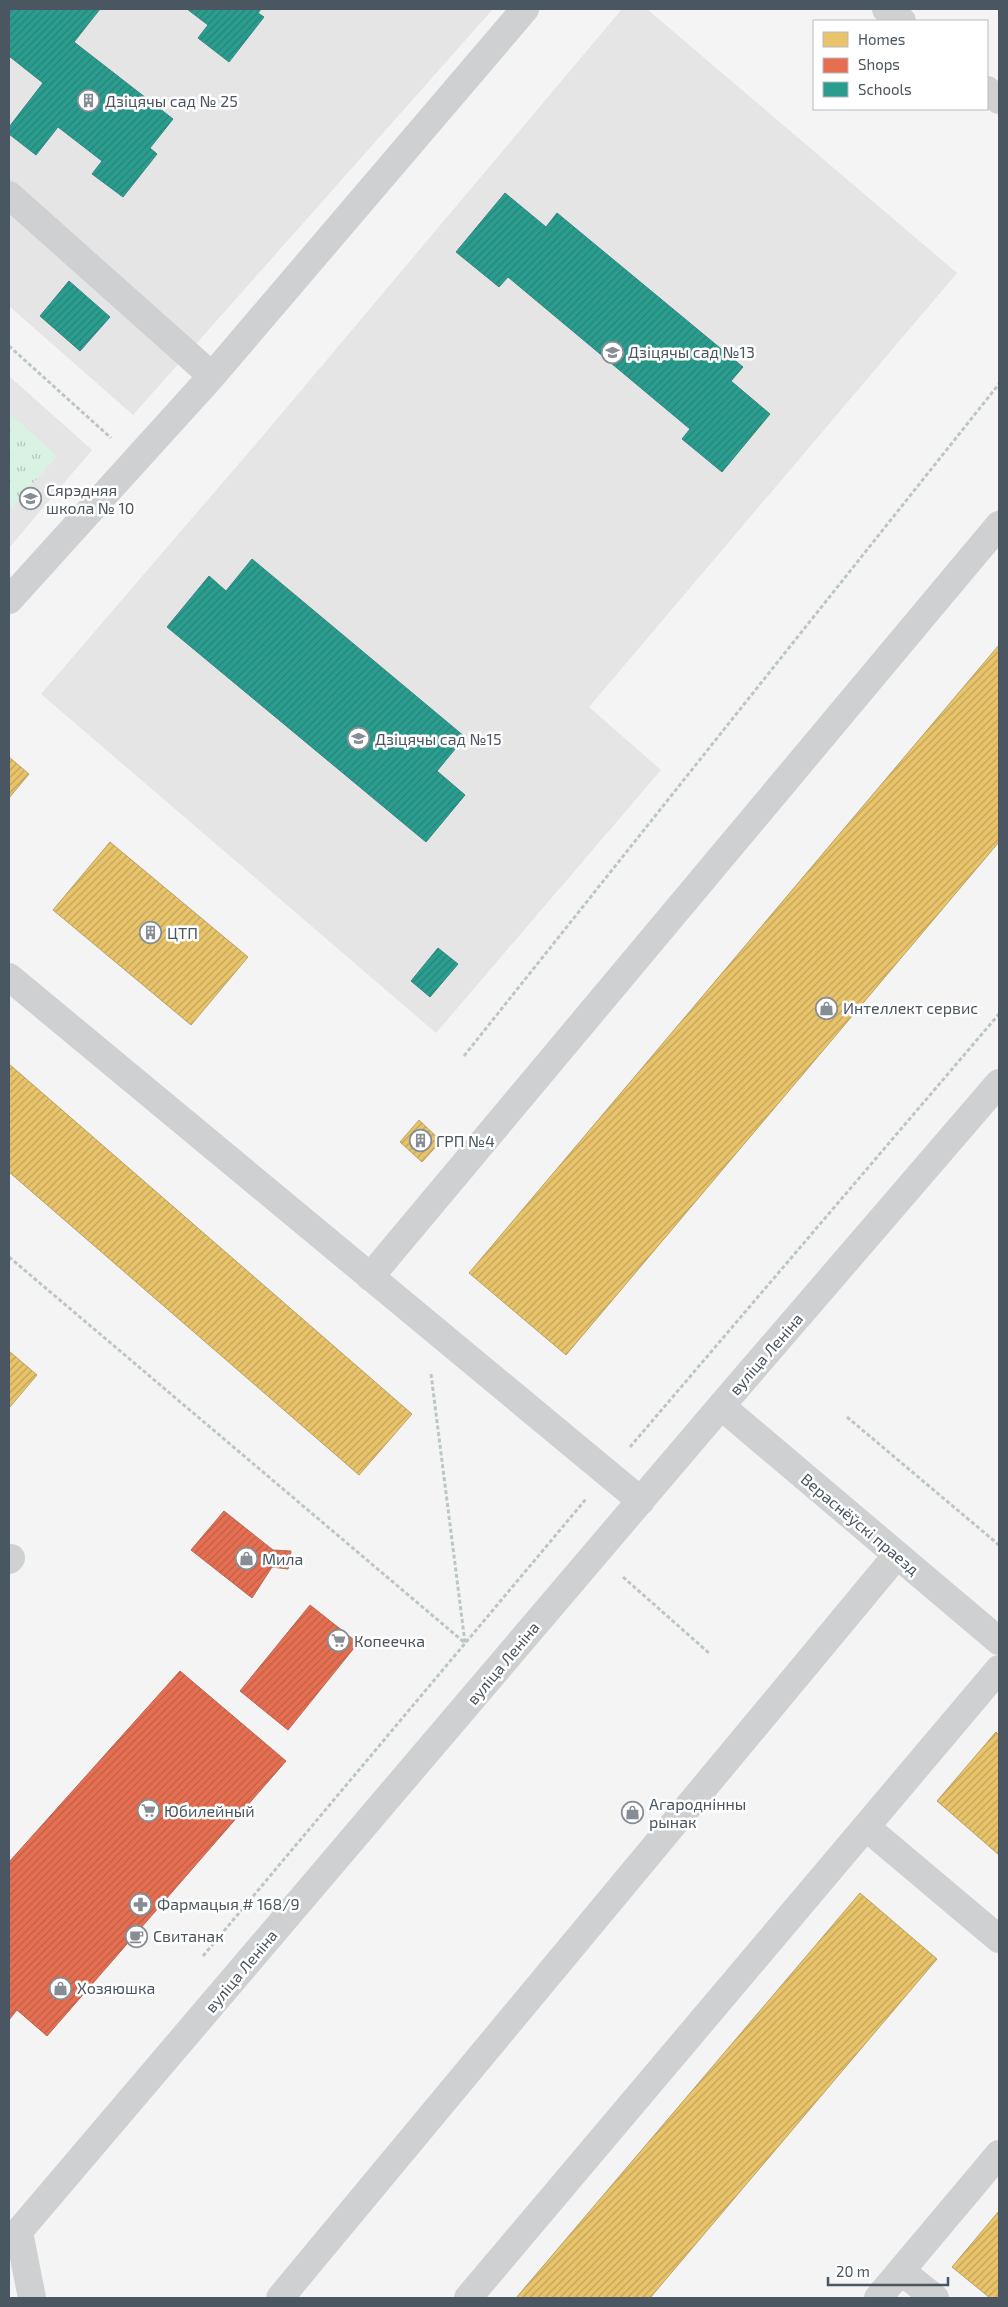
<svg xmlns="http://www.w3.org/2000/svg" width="1008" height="2307" viewBox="0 0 1008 2307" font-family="'Exo 2',sans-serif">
<defs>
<pattern id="park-tufts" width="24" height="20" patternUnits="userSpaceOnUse" patternTransform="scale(1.25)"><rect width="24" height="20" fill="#d9f2e3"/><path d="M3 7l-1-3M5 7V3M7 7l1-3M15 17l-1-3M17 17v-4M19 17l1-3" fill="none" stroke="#b2c7bb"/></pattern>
<pattern id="homes-hatch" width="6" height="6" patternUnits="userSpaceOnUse" patternTransform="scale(1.25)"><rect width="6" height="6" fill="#e9c46a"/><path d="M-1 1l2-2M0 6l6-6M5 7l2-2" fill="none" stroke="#bfa25b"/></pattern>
<pattern id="shops-hatch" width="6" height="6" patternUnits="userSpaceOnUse" patternTransform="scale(1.25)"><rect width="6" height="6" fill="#e76f51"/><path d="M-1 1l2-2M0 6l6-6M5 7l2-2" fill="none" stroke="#bd5e47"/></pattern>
<pattern id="schools-hatch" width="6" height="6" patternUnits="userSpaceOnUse" patternTransform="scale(1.25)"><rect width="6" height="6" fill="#2a9d8f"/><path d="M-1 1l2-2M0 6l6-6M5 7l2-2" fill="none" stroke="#268378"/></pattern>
</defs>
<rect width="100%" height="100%" fill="#f4f4f4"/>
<path fill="#e6e5e6" d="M9 9H493L133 415 9 306Z
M622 9H647L957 273 589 707 661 770 436 1033 41 694 267 431Z
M9 376 92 450 9 548Z"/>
<path fill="url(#park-tufts)" d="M9 413 57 456 9 511Z"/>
<path fill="url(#homes-hatch)" stroke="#b9a367" d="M999 645V842L566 1355 469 1273Z
M9 757 29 774 9 798Z
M110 842 248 957 191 1025 53 910Z
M9 1064 412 1414 359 1475 9 1172Z
M419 1120 441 1141 422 1162 400 1142Z
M9 1351 37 1375 9 1408Z
M996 1732 999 1735V1855L937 1801Z
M860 1893 937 1959 650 2298H516Z
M999 2211V2298H990L952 2267Z"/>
<path fill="url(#shops-hatch)" stroke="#b86856" d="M224 1511 273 1550 291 1551 288 1569 272 1567 252 1598 191 1550Z
M310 1605 358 1643 288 1730 240 1691Z
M180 1671 286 1761 47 2036 17 2010 9 2020V1862Z"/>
<path fill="url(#schools-hatch)" stroke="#348881" d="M9 9H100L74 42 173 119 150 148 157 154 123 197 92 174 102 161 58 127 36 155 9 134V127L43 83 9 56Z
M187 9H261L258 13 264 17 229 62 198 38 208 25Z
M505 193 546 227 557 213 743 367 731 381 770 414 722 472 682 439 690 429 508 277 499 287 456 252Z
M69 281 110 317 80 351 40 316Z
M252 559 465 737 437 771 465 795 426 842 167 627 209 576 226 591Z
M438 948 458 964 430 997 411 981Z"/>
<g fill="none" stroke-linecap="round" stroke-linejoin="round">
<path stroke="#bcc7c4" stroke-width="3" stroke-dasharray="4 2.5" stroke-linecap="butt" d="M9 346 111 438
M464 1056 999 384
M9 1257 465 1643
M431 1374 465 1643
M847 1417 999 1545
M630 1447 999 1014
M623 1577 709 1653
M203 1956 586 1499"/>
<path stroke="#ced0d2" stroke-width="28" d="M886 9 902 21
M987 90 999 100
M9 195 212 376
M9 600 212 376 525 9
M9 977 641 1501
M370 1277 999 525
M721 1406 999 1641
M9 1560 11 1558
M866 1827 999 1939
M19 2232 32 2298
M9 2243 721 1406 999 1083
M901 2271 935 2298
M280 2298 897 1555
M468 2298 999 1669
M878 2298 999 2154"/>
</g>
<defs>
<symbol id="building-ring" viewBox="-11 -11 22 22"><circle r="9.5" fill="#fff" stroke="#868d94" stroke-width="1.5"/><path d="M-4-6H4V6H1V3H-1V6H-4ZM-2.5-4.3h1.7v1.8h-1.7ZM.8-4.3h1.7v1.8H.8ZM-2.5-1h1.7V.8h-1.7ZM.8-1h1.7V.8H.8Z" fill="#868d94"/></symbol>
<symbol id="school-ring" viewBox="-11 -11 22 22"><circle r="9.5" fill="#fff" stroke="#868d94" stroke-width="1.5"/><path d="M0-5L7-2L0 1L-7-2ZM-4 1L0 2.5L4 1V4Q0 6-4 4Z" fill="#868d94"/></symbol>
<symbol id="shop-ring" viewBox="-11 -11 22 22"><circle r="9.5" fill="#fff" stroke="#868d94" stroke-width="1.5"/><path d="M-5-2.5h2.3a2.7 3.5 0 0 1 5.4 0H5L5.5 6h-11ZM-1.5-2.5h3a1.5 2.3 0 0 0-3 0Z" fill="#868d94"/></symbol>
<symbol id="supermarket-ring" viewBox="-11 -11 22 22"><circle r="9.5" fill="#fff" stroke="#868d94" stroke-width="1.5"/><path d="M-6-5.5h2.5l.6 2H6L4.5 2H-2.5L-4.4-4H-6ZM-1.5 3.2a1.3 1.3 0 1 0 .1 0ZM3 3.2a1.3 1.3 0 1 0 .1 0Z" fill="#868d94"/></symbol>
<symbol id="pharmacy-ring" viewBox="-11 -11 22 22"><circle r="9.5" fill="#fff" stroke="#868d94" stroke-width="1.5"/><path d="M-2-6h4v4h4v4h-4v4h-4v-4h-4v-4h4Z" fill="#868d94"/></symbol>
<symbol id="cafe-ring" viewBox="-11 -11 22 22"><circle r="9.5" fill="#fff" stroke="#868d94" stroke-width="1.5"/><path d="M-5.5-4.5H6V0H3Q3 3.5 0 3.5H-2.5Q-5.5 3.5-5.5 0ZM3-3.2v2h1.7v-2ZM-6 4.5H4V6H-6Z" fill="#868d94"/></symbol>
</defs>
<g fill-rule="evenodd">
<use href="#building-ring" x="76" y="88" width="25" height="25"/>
<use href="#school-ring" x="600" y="340" width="25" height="25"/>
<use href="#school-ring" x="18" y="486" width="25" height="25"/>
<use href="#school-ring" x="346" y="726" width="25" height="25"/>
<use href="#building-ring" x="138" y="920" width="25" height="25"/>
<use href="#shop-ring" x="814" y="996" width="25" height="25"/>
<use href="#building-ring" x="408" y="1128" width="25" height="25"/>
<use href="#shop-ring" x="234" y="1546" width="25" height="25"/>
<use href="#supermarket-ring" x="326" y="1628" width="25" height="25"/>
<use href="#supermarket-ring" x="136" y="1798" width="25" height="25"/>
<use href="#shop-ring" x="620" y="1800" width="25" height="25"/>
<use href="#pharmacy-ring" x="128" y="1892" width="25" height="25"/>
<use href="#cafe-ring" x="124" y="1924" width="25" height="25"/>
<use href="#shop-ring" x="48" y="1976" width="25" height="25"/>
</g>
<g text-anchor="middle" stroke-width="5" stroke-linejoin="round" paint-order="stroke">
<g font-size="16" fill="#4a5661" stroke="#fff" text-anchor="start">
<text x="105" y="107">Дзіцячы сад № 25</text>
<text x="628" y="358">Дзіцячы сад №13</text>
<text x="46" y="496">Сярэдняя<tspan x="46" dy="18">школа № 10</tspan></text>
<text x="375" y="745">Дзіцячы сад №15</text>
<text x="167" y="939">ЦТП</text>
<text x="843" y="1014">Интеллект сервис</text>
<text x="436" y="1147">ГРП №4</text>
<text x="262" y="1565">Мила</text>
<text x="354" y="1647">Копеечка</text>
<text x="649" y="1810">Агароднінны<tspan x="649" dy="18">рынак</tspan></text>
<text x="164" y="1817">Юбилейный</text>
<text x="157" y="1910">Фармацыя # 168/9</text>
<text x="153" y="1942">Свитанак</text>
<text x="77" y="1994">Хозяюшка</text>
</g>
<g font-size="16" fill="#4a5661" stroke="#fff">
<text transform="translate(766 1354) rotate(-49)" y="6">вуліца Леніна</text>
<text transform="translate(860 1524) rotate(40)" y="6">Вераснёўскі праезд</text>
<text transform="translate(503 1663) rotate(-50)" y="6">вуліца Леніна</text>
<text transform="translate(241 1971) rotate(-50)" y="6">вуліца Леніна</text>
</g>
</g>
<rect width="1008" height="2307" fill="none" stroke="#4a5661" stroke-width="20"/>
<rect x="813" y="20" width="175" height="90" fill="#ffffff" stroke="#b7bbc0"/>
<rect x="823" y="32" width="25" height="15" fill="#e9c46a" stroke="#b7bbc0"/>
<text x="858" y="45" font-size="15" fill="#4a5661">Homes</text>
<rect x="823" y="58" width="25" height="15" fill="#e76f51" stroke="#b7bbc0"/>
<text x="858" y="70" font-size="15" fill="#4a5661">Shops</text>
<rect x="823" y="82" width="25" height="15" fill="#2a9d8f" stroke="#b7bbc0"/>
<text x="858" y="95" font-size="15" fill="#4a5661">Schools</text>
<path d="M828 2277v8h120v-8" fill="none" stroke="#4a5661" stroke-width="2.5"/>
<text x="836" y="2277" font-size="15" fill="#4a5661" stroke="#ffffff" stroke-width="4" paint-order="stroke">20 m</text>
</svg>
